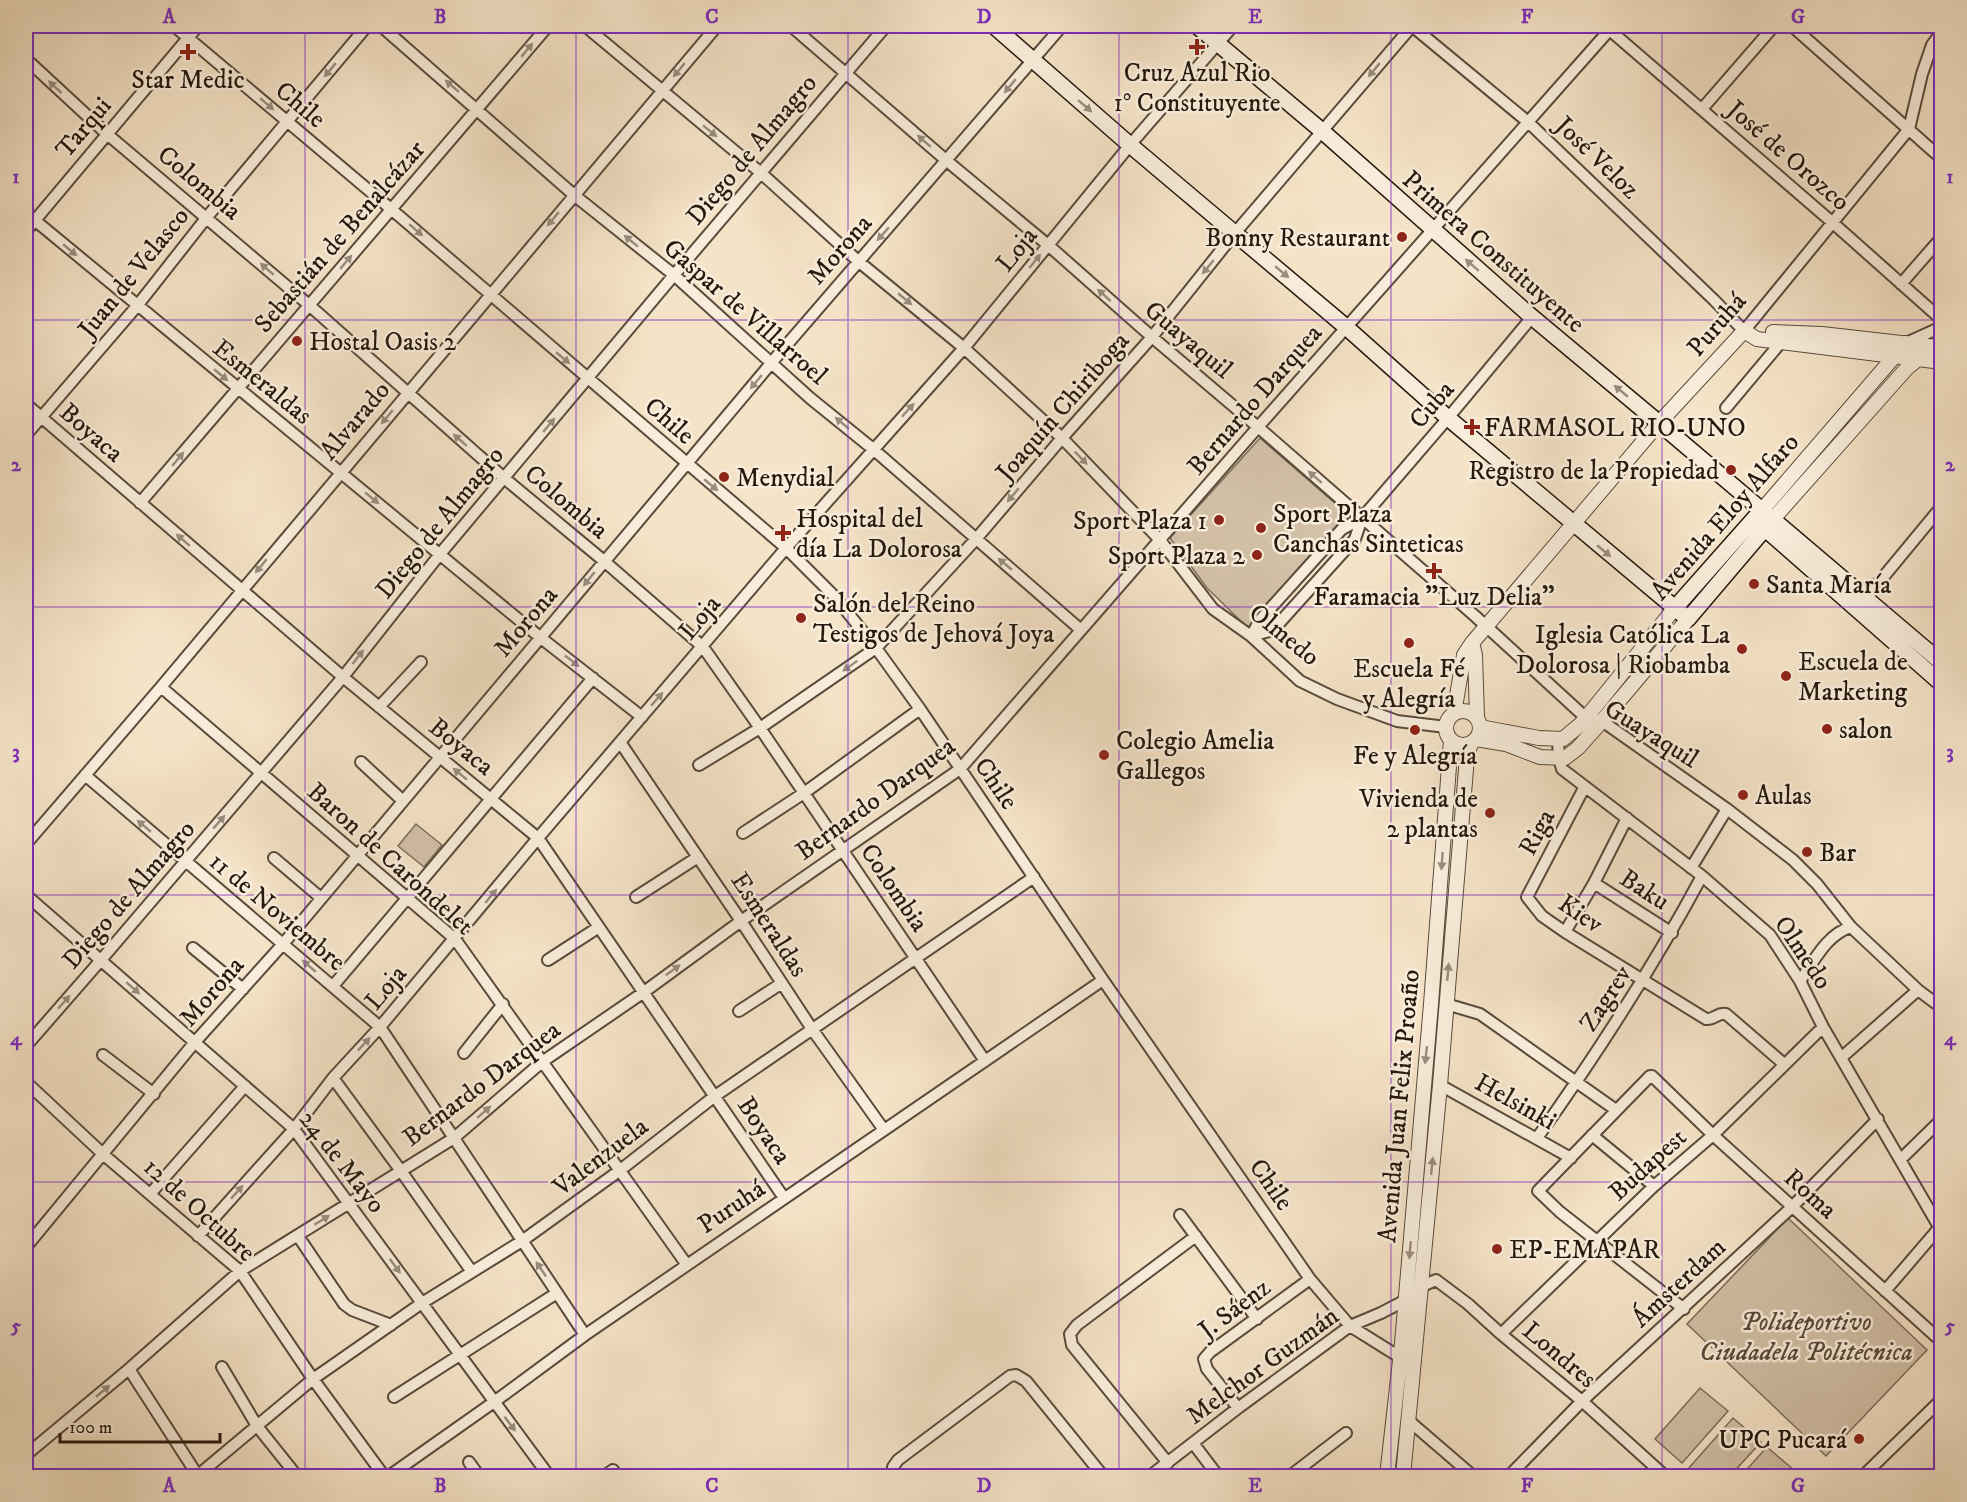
<svg xmlns="http://www.w3.org/2000/svg" width="1967" height="1502" viewBox="0 0 1967 1502" font-family="'IM FELL DW Pica',serif">
<rect width="100%" height="100%" fill="#f5e3c7"/>
<filter id="stains"><feTurbulence type="fractalNoise" baseFrequency=".00333" numOctaves="4"/><feColorMatrix values="0 0 0 0 .2 0 0 0 0 .09 0 0 0 0 .02 0 0 0 .5 -.17"/></filter>
<radialGradient id="worn" r=".72"><stop offset=".6" stop-color="#630" stop-opacity="0"/><stop offset="1" stop-color="#630" stop-opacity=".3"/></radialGradient>
<path fill="#d2c0a7" stroke="#7c6c5a" stroke-width="1.5" d="M1260 438 1352 518 1252 632 1207 588 1170 538Z
M416 824 442 845 424 867 398 846Z
M1788 1218 1927 1350 1826 1456 1687 1324Z
M1700 1388 1728 1411 1682 1463 1655 1439Z
M1733 1418 1761 1442 1730 1476H1696L1688 1469Z
M1767 1447 1795 1471 1789 1476H1741Z"/>
<g fill="none" stroke-linecap="round" stroke-linejoin="round">
<defs>
<path id="minor" d="M174 26 391 209 786 548 836 598 876 648 920 709 1103 980 1310 1279 1350 1326 1406 1361
M381 26 574 195 674 275 810 398 873 449 1081 630
M585 26 761 173 858 261 964 348 1062 438 1160 540 1213 609 1251 636 1300 681 1337 699 1397 721 1446 727
M791 26 947 161 1048 245 1152 337 1258 427 1475 616 1585 717 1602 721 1727 809 1793 860 1817 884 1851 927 1918 990 1942 1008
M1605 26 1833 223 1942 320
M1792 26 1942 159
M26 27 27 26
M26 59 107 134 309 305 504 478 604 561 703 647 760 728 985 1061
M1702 109 1774 26
M26 213 541 638 642 717
M26 231 198 26
M1901 284 1942 237
M1906 343 1939 328
M26 404 343 677 538 838 784 1198
M1726 408 1782 341
M26 435 137 306 207 217 367 26
M140 503 548 26
M1866 598 1942 506
M1251 636 1260 620 1342 529 1362 518 1448 418 1532 317
M1251 636 1273 630 1355 539 1362 518
M161 687 455 939 687 1265
M379 707 421 662
M1558 740 1559 758 1562 769 1702 876 1770 935 1800 981 1823 1027 1942 1232
M620 742 741 921 812 1029 884 1130
M361 762 403 801
M699 765 760 728 876 648 976 539 1062 438 1152 337 1235 233 1412 26 1528 122 1714 300 1744 331 1909 129 1922 74 1932 45 1942 31
M85 775 380 1027 585 1335
M1584 788 1527 897 1542 916 1565 932 1706 1019C1714 1020 1718 1012 1726 1014L1784 1064
M743 833 804 793 920 709
M26 844 161 687 717 26
M274 858 321 898
M1691 868 1727 809
M1594 883 1672 933
M26 895 294 1129 549 1476
M636 897 698 857
M1565 932 1594 883 1627 818
M193 948 243 989
M548 960 599 927
M1800 981C1814 961 1827 934 1851 927
M333 986 593 678
M1446 1004 1480 1014 1616 1110
M739 1011 782 983
M26 1046 101 960 343 677 440 554 674 275 886 26
M464 1053 503 1004
M103 1055 154 1094
M1842 1057 1918 990
M1940 1060 1942 1061
M333 1078 401 1171 472 1272
M26 1082 104 1155 240 1271 313 1379 384 1476
M1440 1085 1571 1158
M1592 1135 1654 1186
M1537 1138C1597 1054 1653 967 1702 876
M1901 1159 1942 1119
M151 1193 245 1086
M1180 1215 1257 1319
M198 1236 294 1129 333 1078 380 1027 538 838 786 548 964 348 1130 145 1233 26
M298 1236 344 1304 352 1310 391 1325
M26 1247 195 1042 283 944 778 355 1062 26
M1885 1291 1939 1228
M1684 1309 1560 1212 1538 1191 1650 1076H1652L1713 1135 1942 1342
M1501 1334 1654 1186 1713 1135 1823 1027
M222 1367 257 1426 297 1476
M129 1369 198 1476
M394 1397 557 1293
M1238 1408 1207 1369 1204 1359 1210 1352 1310 1279
M1408 1420 1473 1476
M1193 1443 1218 1476
M26 1455 129 1369 240 1271 454 1138 542 1062 644 992 741 921 960 769 1258 427 1613 26
M469 1462 479 1476
M1168 1463 1072 1345 1070 1334 1077 1325 1196 1236
M26 1473 29 1476
M197 1476 313 1379 422 1303 522 1241 619 1171 715 1096 1034 877
M389 1476 494 1402 585 1335 1103 980
M604 1476 613 1470
M896 1476 893 1467 898 1460 1010 1376 1016 1375 1026 1381 1103 1476
M1150 1476 1238 1408 1350 1326 1381 1313 1406 1300 1420 1287 1436 1280 1468 1304 1501 1334 1582 1401 1665 1476
M1290 1476 1346 1433
M1509 1476 1582 1401 1792 1207 1878 1119
M1863 1476 1942 1399"/>
<path id="tertiary" d="M1744 331 1757 339 1942 362
M1773 332 1822 334 1936 347
M1762 510 1906 343
M1773 519 1907 368 1934 346
M1472 643 1475 655 1477 717
M1446 728a17 17 0 1 1 34 0a17 17 0 1 1-34 0Z
M1454 713 1464 655 1472 643 1659 423 1744 331
M1480 727 1539 738 1563 739 1581 724 1674 609
M1476 739 1506 744 1540 757 1565 758 1578 748 1602 721 1688 619
M1387 1476 1402 1343 1431 1004 1451 740
M1403 1476 1440 1085 1467 757 1471 743"/>
<path id="secondary" d="M994 26 1130 145 1346 327 1448 418 1688 619 1773 519
M1197 26 1322 131 1532 317 1659 423 1942 663
M1754 519 1942 684
M1674 609 1760 512"/>
</defs>
<use href="#minor" stroke="#594b3b" stroke-width="14"/>
<use href="#tertiary" stroke="#594b3b" stroke-width="16"/>
<use href="#secondary" stroke="#25180c" stroke-width="18"/>
<use href="#minor" stroke="#f8eddb" stroke-width="10"/>
<use href="#tertiary" stroke="#f8eddb" stroke-width="14"/>
<use href="#secondary" stroke="#f8eddb" stroke-width="15"/>
</g>
<defs><path id="oneway-solid" d="M-6-.8H1V-3.2L6.5 0L1 3.2V.8H-6Z" transform="scale(1.5)"/></defs>
<g fill="#998d7e">
<use href="#oneway-solid" transform="translate(527 50) rotate(-50)"/>
<use href="#oneway-solid" transform="translate(330 70) rotate(130)"/>
<use href="#oneway-solid" transform="translate(679 70) rotate(130)"/>
<use href="#oneway-solid" transform="translate(1374 70) rotate(130)"/>
<use href="#oneway-solid" transform="translate(452 86) rotate(-139)"/>
<use href="#oneway-solid" transform="translate(1010 86) rotate(130)"/>
<use href="#oneway-solid" transform="translate(55 87) rotate(-137)"/>
<use href="#oneway-solid" transform="translate(267 104) rotate(41)"/>
<use href="#oneway-solid" transform="translate(1085 106) rotate(41)"/>
<use href="#oneway-solid" transform="translate(710 131) rotate(39)"/>
<use href="#oneway-solid" transform="translate(924 141) rotate(-139)"/>
<use href="#oneway-solid" transform="translate(553 219) rotate(130)"/>
<use href="#oneway-solid" transform="translate(416 230) rotate(41)"/>
<use href="#oneway-solid" transform="translate(883 234) rotate(131)"/>
<use href="#oneway-solid" transform="translate(631 241) rotate(-141)"/>
<use href="#oneway-solid" transform="translate(70 250) rotate(40)"/>
<use href="#oneway-solid" transform="translate(1035 261) rotate(-51)"/>
<use href="#oneway-solid" transform="translate(346 262) rotate(-50)"/>
<use href="#oneway-solid" transform="translate(1472 265) rotate(-139)"/>
<use href="#oneway-solid" transform="translate(1208 267) rotate(129)"/>
<use href="#oneway-solid" transform="translate(267 269) rotate(-139)"/>
<use href="#oneway-solid" transform="translate(1282 272) rotate(40)"/>
<use href="#oneway-solid" transform="translate(1104 295) rotate(-138)"/>
<use href="#oneway-solid" transform="translate(905 299) rotate(40)"/>
<use href="#oneway-solid" transform="translate(563 358) rotate(40)"/>
<use href="#oneway-solid" transform="translate(221 375) rotate(40)"/>
<use href="#oneway-solid" transform="translate(756 382) rotate(130)"/>
<use href="#oneway-solid" transform="translate(1621 391) rotate(-140)"/>
<use href="#oneway-solid" transform="translate(908 410) rotate(-48)"/>
<use href="#oneway-solid" transform="translate(387 417) rotate(130)"/>
<use href="#oneway-solid" transform="translate(842 423) rotate(-140)"/>
<use href="#oneway-solid" transform="translate(549 425) rotate(-50)"/>
<use href="#oneway-solid" transform="translate(460 440) rotate(-139)"/>
<use href="#oneway-solid" transform="translate(1081 458) rotate(46)"/>
<use href="#oneway-solid" transform="translate(178 459) rotate(-50)"/>
<use href="#oneway-solid" transform="translate(1315 477) rotate(-139)"/>
<use href="#oneway-solid" transform="translate(711 485) rotate(40)"/>
<use href="#oneway-solid" transform="translate(1013 495) rotate(130)"/>
<use href="#oneway-solid" transform="translate(372 498) rotate(39)"/>
<use href="#oneway-solid" transform="translate(183 540) rotate(-139)"/>
<use href="#oneway-solid" transform="translate(1604 551) rotate(40)"/>
<use href="#oneway-solid" transform="translate(1005 564) rotate(-140)"/>
<use href="#oneway-solid" transform="translate(261 566) rotate(130)"/>
<use href="#oneway-solid" transform="translate(589 579) rotate(129)"/>
<use href="#oneway-solid" transform="translate(358 657) rotate(-52)"/>
<use href="#oneway-solid" transform="translate(572 661) rotate(38)"/>
<use href="#oneway-solid" transform="translate(850 666) rotate(145)"/>
<use href="#oneway-solid" transform="translate(657 699) rotate(-49)"/>
<use href="#oneway-solid" transform="translate(460 774) rotate(-141)"/>
<use href="#oneway-solid" transform="translate(219 822) rotate(-49)"/>
<use href="#oneway-solid" transform="translate(144 826) rotate(-140)"/>
<use href="#oneway-solid" transform="translate(1442 861) rotate(94)"/>
<use href="#oneway-solid" transform="translate(491 896) rotate(-51)"/>
<use href="#oneway-solid" transform="translate(309 966) rotate(-139)"/>
<use href="#oneway-solid" transform="translate(673 970) rotate(-36)"/>
<use href="#oneway-solid" transform="translate(1448 972) rotate(-85)"/>
<use href="#oneway-solid" transform="translate(133 988) rotate(41)"/>
<use href="#oneway-solid" transform="translate(64 1002) rotate(-48)"/>
<use href="#oneway-solid" transform="translate(364 1044) rotate(-47)"/>
<use href="#oneway-solid" transform="translate(1426 1055) rotate(96)"/>
<use href="#oneway-solid" transform="translate(484 1112) rotate(-41)"/>
<use href="#oneway-solid" transform="translate(1432 1166) rotate(-84)"/>
<use href="#oneway-solid" transform="translate(237 1192) rotate(-48)"/>
<use href="#oneway-solid" transform="translate(322 1220) rotate(-32)"/>
<use href="#oneway-solid" transform="translate(1410 1250) rotate(95)"/>
<use href="#oneway-solid" transform="translate(395 1266) rotate(54)"/>
<use href="#oneway-solid" transform="translate(541 1269) rotate(-124)"/>
<use href="#oneway-solid" transform="translate(103 1391) rotate(-40)"/>
<use href="#oneway-solid" transform="translate(510 1424) rotate(53)"/>
</g>
<path fill="none" stroke="#7b2cbf" stroke-width="1.5" stroke-opacity="0.55" d="M305 26V1476M576 26V1476M848 26V1476M1119 26V1476M1391 26V1476M1662 26V1476M26 320H1942M26 607H1942M26 895H1942M26 1182H1942"/>
<g fill="#8f2418" stroke="#f8eddb" stroke-width="2">
<path d="M1194 38h6v6h6v6h-6v6h-6v-6h-6v-6h6z"/>
<path d="M185 43h6v6h6v6h-6v6h-6v-6h-6v-6h6z"/>
<circle cx="1402" cy="237" r="6"/>
<circle cx="297" cy="341" r="6"/>
<path d="M1469 418h6v6h6v6h-6v6h-6v-6h-6v-6h6z"/>
<circle cx="1731" cy="470" r="6"/>
<circle cx="724" cy="477" r="6"/>
<circle cx="1219" cy="520" r="6"/>
<circle cx="1261" cy="528" r="6"/>
<path d="M780 524h6v6h6v6h-6v6h-6v-6h-6v-6h6z"/>
<circle cx="1257" cy="555" r="6"/>
<path d="M1431 562h6v6h6v6h-6v6h-6v-6h-6v-6h6z"/>
<circle cx="1754" cy="584" r="6"/>
<circle cx="801" cy="618" r="6"/>
<circle cx="1409" cy="643" r="6"/>
<circle cx="1742" cy="649" r="6"/>
<circle cx="1786" cy="676" r="6"/>
<circle cx="1827" cy="729" r="6"/>
<circle cx="1415" cy="730" r="6"/>
<circle cx="1104" cy="755" r="6"/>
<circle cx="1743" cy="795" r="6"/>
<circle cx="1490" cy="813" r="6"/>
<circle cx="1807" cy="852" r="6"/>
<circle cx="1497" cy="1249" r="6"/>
<circle cx="1859" cy="1439" r="6"/>
</g>
<g text-anchor="middle" stroke-width="5" stroke-linejoin="round" paint-order="stroke">
<g font-size="26" fill="#25180c" stroke="#f8eddb" text-anchor="start">
<text x="1197" y="81" text-anchor="middle">Cruz Azul Rio<tspan x="1197" dy="30">1° Constituyente</tspan></text>
<text x="188" y="88" text-anchor="middle">Star Medic</text>
<text x="1390" y="246" text-anchor="end">Bonny Restaurant</text>
<text x="309" y="350">Hostal Oasis 2</text>
<text x="1484" y="436">FARMASOL RIO-UNO</text>
<text x="1719" y="479" text-anchor="end">Registro de la Propiedad</text>
<text x="736" y="486">Menydial</text>
<text x="1273" y="522">Sport Plaza<tspan x="1273" dy="30">Canchas Sinteticas</tspan></text>
<text x="796" y="527">Hospital del<tspan x="796" dy="30">día La Dolorosa</tspan></text>
<text x="1207" y="529" text-anchor="end">Sport Plaza 1</text>
<text x="1245" y="564" text-anchor="end">Sport Plaza 2</text>
<text x="1766" y="593">Santa María</text>
<text x="1434" y="605" text-anchor="middle">Faramacia "Luz Delia"</text>
<text x="813" y="612">Salón del Reino<tspan x="813" dy="30">Testigos de Jehová Joya</tspan></text>
<text x="1730" y="643" text-anchor="end">Iglesia Católica La<tspan x="1730" dy="30">Dolorosa | Riobamba</tspan></text>
<text x="1798" y="670">Escuela de<tspan x="1798" dy="30">Marketing</tspan></text>
<text x="1409" y="677" text-anchor="middle">Escuela Fé<tspan x="1409" dy="30">y Alegría</tspan></text>
<text x="1839" y="738">salon</text>
<text x="1116" y="749">Colegio Amelia<tspan x="1116" dy="30">Gallegos</tspan></text>
<text x="1415" y="764" text-anchor="middle">Fe y Alegría</text>
<text x="1755" y="804">Aulas</text>
<text x="1478" y="807" text-anchor="end">Vivienda de<tspan x="1478" dy="30">2 plantas</tspan></text>
<text x="1819" y="861">Bar</text>
<text x="1509" y="1258">EP-EMAPAR</text>
<text x="1847" y="1448" text-anchor="end">UPC Pucará</text>
</g>
<g font-size="26" fill="#25180c" stroke="#f8eddb">
<text transform="translate(301 104) rotate(40)" y="9">Chile</text>
<text transform="translate(83 127) rotate(-50)" y="9">Tarqui</text>
<text transform="translate(751 149) rotate(-50)" y="9">Diego de Almagro</text>
<text transform="translate(1789 155) rotate(41)" y="9">José de Orozco</text>
<text transform="translate(1598 157) rotate(44)" y="9">José Veloz</text>
<text transform="translate(200 182) rotate(40)" y="9">Colombia</text>
<text transform="translate(339 236) rotate(-49)" y="9">Sebastián de Benalcázar</text>
<text transform="translate(839 249) rotate(-49)" y="9">Morona</text>
<text transform="translate(1016 249) rotate(-51)" y="9">Loja</text>
<text transform="translate(1494 251) rotate(41)" y="9">Primera Constituyente</text>
<text transform="translate(133 272) rotate(-51)" y="9">Juan de Velasco</text>
<text transform="translate(746 311) rotate(41)" y="9">Gaspar de Villarroel</text>
<text transform="translate(1716 324) rotate(-49)" y="9">Puruhá</text>
<text transform="translate(1189 339) rotate(40)" y="9">Guayaquil</text>
<text transform="translate(263 381) rotate(39)" y="9">Esmeraldas</text>
<text transform="translate(1254 399) rotate(-49)" y="9">Bernardo Darquea</text>
<text transform="translate(1431 404) rotate(-49)" y="9">Cuba</text>
<text transform="translate(1062 406) rotate(-49)" y="9">Joaquín Chiriboga</text>
<text transform="translate(354 420) rotate(-50)" y="9">Alvarado</text>
<text transform="translate(670 420) rotate(41)" y="9">Chile</text>
<text transform="translate(92 432) rotate(41)" y="9">Boyaca</text>
<text transform="translate(567 501) rotate(40)" y="9">Colombia</text>
<text transform="translate(1724 516) rotate(-49)" y="9">Avenida Eloy Alfaro</text>
<text transform="translate(439 522) rotate(-51)" y="9">Diego de Almagro</text>
<text transform="translate(699 617) rotate(-50)" y="9">Loja</text>
<text transform="translate(525 621) rotate(-50)" y="9">Morona</text>
<text transform="translate(1285 634) rotate(39)" y="9">Olmedo</text>
<text transform="translate(1652 733) rotate(32)" y="9">Guayaquil</text>
<text transform="translate(462 746) rotate(39)" y="9">Boyaca</text>
<text transform="translate(997 783) rotate(56)" y="9">Chile</text>
<text transform="translate(875 798) rotate(-36)" y="9">Bernardo Darquea</text>
<text transform="translate(1536 832) rotate(-62)" y="9">Riga</text>
<text transform="translate(391 858) rotate(42)" y="9">Baron de Carondelet</text>
<text transform="translate(895 887) rotate(56)" y="9">Colombia</text>
<text transform="translate(1645 889) rotate(33)" y="9">Baku</text>
<text transform="translate(128 894) rotate(-49)" y="9">Diego de Almagro</text>
<text transform="translate(278 911) rotate(40)" y="9">11 de Noviembre</text>
<text transform="translate(1581 913) rotate(34)" y="9">Kiev</text>
<text transform="translate(770 924) rotate(57)" y="9">Esmeraldas</text>
<text transform="translate(1804 952) rotate(56)" y="9">Olmedo</text>
<text transform="translate(385 987) rotate(-50)" y="9">Loja</text>
<text transform="translate(211 991) rotate(-49)" y="9">Morona</text>
<text transform="translate(1605 998) rotate(-57)" y="9">Zagrev</text>
<text transform="translate(481 1083) rotate(-37)" y="9">Bernardo Darquea</text>
<text transform="translate(1516 1101) rotate(29)" y="9">Helsinki</text>
<text transform="translate(1398 1106) rotate(-85)" y="9">Avenida Juan Felix Proaño</text>
<text transform="translate(765 1130) rotate(56)" y="9">Boyaca</text>
<text transform="translate(600 1156) rotate(-37)" y="9">Valenzuela</text>
<text transform="translate(343 1161) rotate(52)" y="9">24 de Mayo</text>
<text transform="translate(1647 1164) rotate(-42)" y="9">Budapest</text>
<text transform="translate(1272 1184) rotate(55)" y="9">Chile</text>
<text transform="translate(1811 1193) rotate(42)" y="9">Roma</text>
<text transform="translate(731 1206) rotate(-34)" y="9">Puruhá</text>
<text transform="translate(200 1209) rotate(42)" y="9">12 de Octubre</text>
<text transform="translate(1678 1282) rotate(-43)" y="9">Ámsterdam</text>
<text transform="translate(1234 1308) rotate(-37)" y="9">J. Sáenz</text>
<text transform="translate(1560 1354) rotate(40)" y="9">Londres</text>
<text transform="translate(1262 1365) rotate(-36)" y="9">Melchor Guzmán</text>
</g>
<g font-size="26" font-style="italic" fill="#594a3a" stroke="#f8eddb">
<text x="1806" y="1330">Polideportivo<tspan x="1806" dy="30">Ciudadela Politécnica</tspan></text>
</g>
</g>
<rect width="1967" height="1502" fill="none" stroke="#f5e3c7" stroke-width="66"/>
<path d="M60 1433v9h160v-9" fill="none" stroke="#25180c" stroke-width="3"/>
<text x="69" y="1433" font-size="18" fill="#25180c" stroke="#f8eddb" stroke-width="4.5" paint-order="stroke">100 m</text>
<rect x="33" y="33" width="1901" height="1436" fill="none" stroke="#7b2cbf" stroke-width="2"/>
<g font-size="20" text-anchor="middle" font-weight="bold" fill="#7b2cbf">
<text x="169" y="23">A</text>
<text x="440" y="23">B</text>
<text x="712" y="23">C</text>
<text x="984" y="23">D</text>
<text x="1255" y="23">E</text>
<text x="1527" y="23">F</text>
<text x="1798" y="23">G</text>
<text x="16" y="183">1</text>
<text x="1950" y="183">1</text>
<text x="16" y="471">2</text>
<text x="1950" y="471">2</text>
<text x="16" y="758">3</text>
<text x="1950" y="758">3</text>
<text x="16" y="1045">4</text>
<text x="1950" y="1045">4</text>
<text x="16" y="1332">5</text>
<text x="1950" y="1332">5</text>
<text x="169" y="1492">A</text>
<text x="440" y="1492">B</text>
<text x="712" y="1492">C</text>
<text x="984" y="1492">D</text>
<text x="1255" y="1492">E</text>
<text x="1527" y="1492">F</text>
<text x="1798" y="1492">G</text>
</g>
<rect width="100%" height="100%" filter="url(#stains)"/>
<rect width="100%" height="100%" fill="url(#worn)"/>
</svg>
